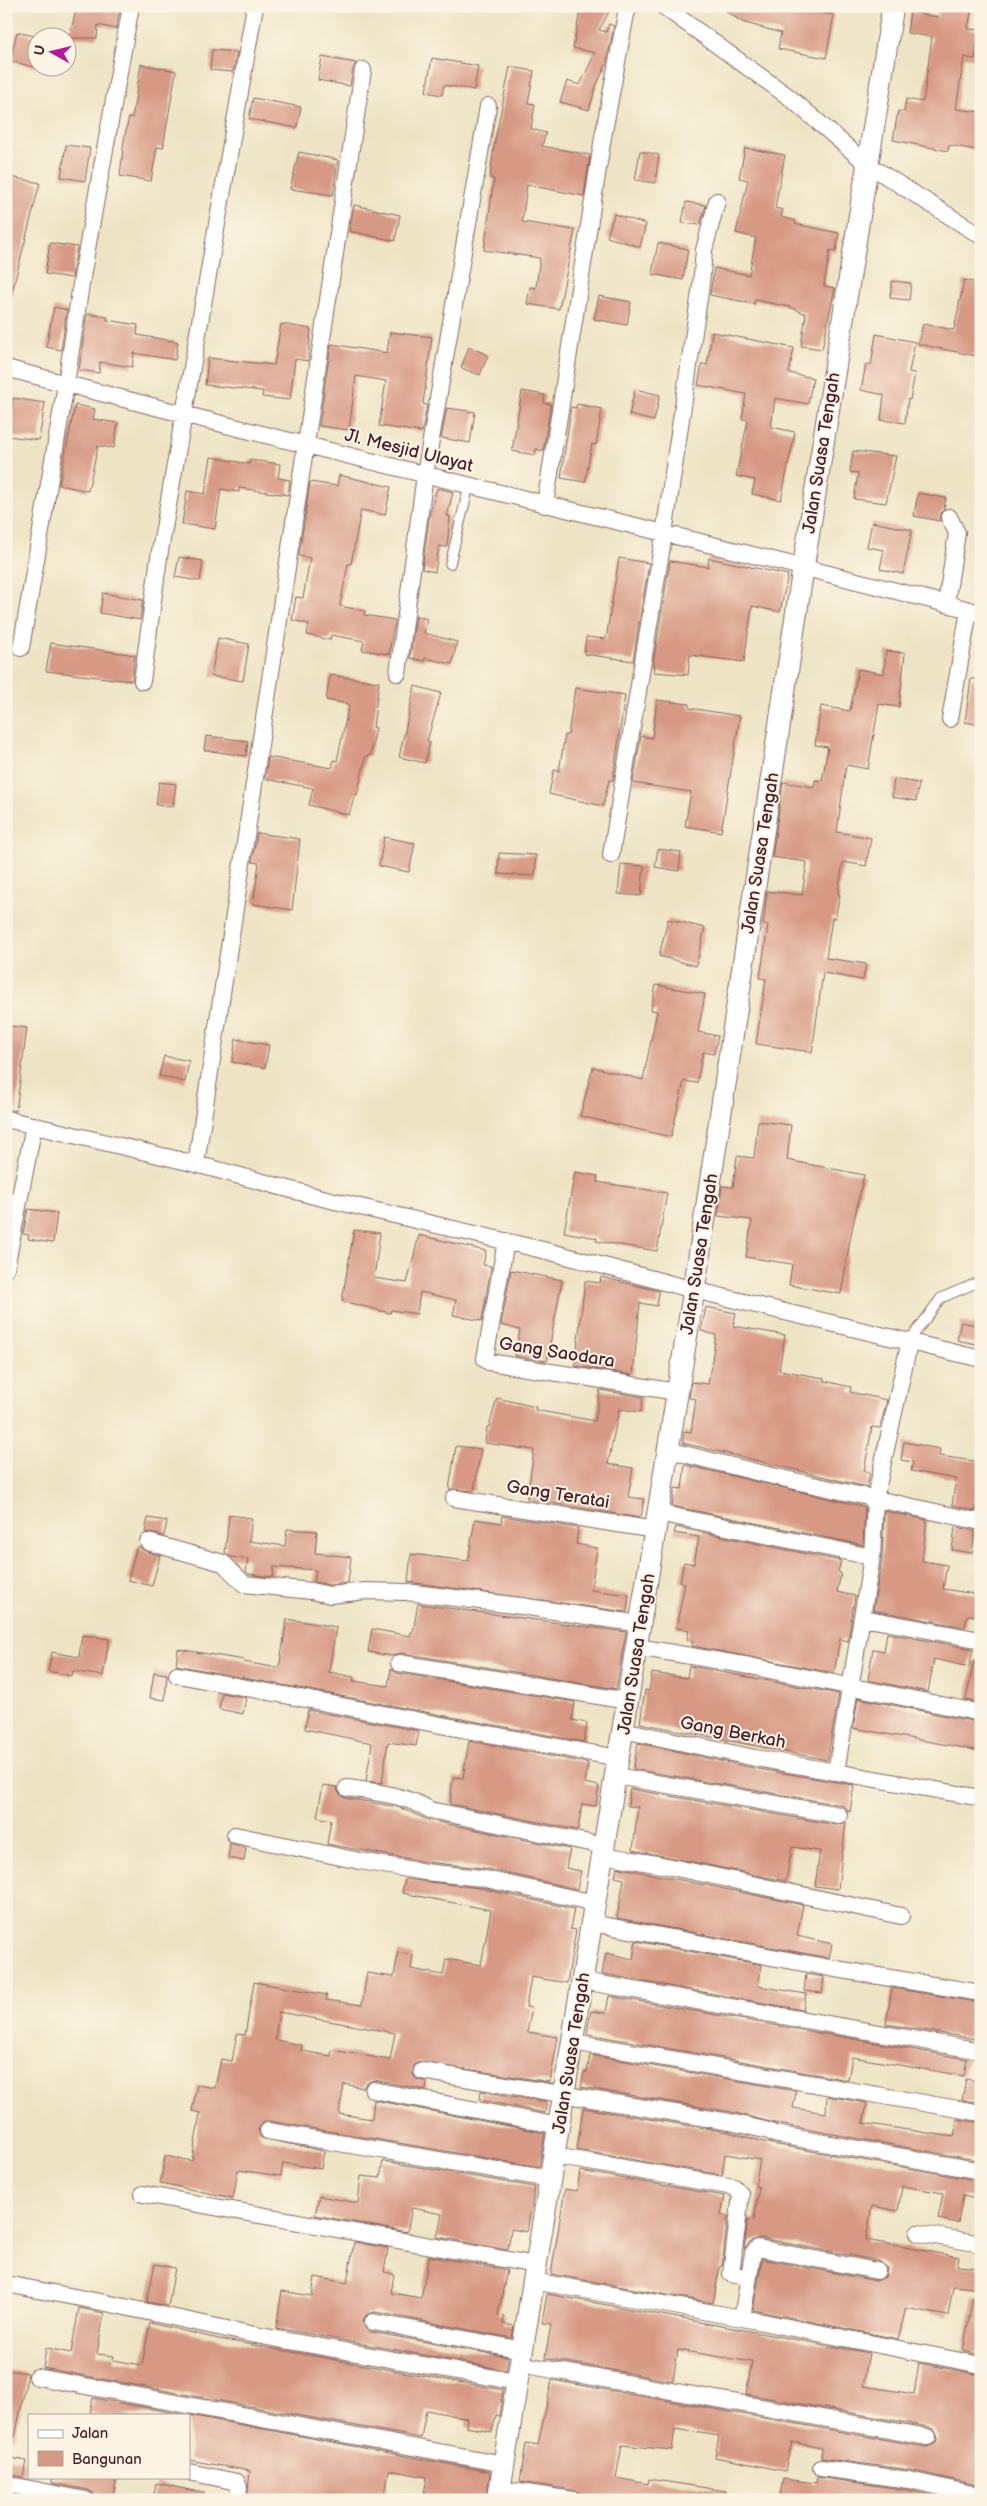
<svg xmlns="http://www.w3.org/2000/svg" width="987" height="2506" viewBox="0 0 987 2506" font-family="'Balsamiq Sans',sans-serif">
<rect width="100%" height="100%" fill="#fcf5e5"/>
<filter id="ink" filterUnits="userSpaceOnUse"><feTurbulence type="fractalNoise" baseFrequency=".02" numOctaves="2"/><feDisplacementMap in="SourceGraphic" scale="10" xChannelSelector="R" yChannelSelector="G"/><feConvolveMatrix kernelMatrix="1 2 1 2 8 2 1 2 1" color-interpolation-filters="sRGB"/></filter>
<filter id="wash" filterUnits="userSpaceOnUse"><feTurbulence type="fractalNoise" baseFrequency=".0096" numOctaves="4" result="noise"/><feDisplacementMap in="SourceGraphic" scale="20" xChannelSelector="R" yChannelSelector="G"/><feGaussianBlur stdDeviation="1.12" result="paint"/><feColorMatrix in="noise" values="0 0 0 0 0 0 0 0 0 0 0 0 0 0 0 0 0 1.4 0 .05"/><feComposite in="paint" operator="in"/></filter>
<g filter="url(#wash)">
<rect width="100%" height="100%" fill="#eee4c5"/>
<g id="blocks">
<path fill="#d79983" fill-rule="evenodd" d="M77 6H121L116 29 98 25 97 38H69Z
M581 6H612L599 30 606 32 609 24 614 26 606 65 596 86 589 110 560 102 567 81 580 85 595 53 573 48Z
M719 6H783L834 15 826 58 778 49 781 33 742 22Z
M940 6H972L968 29 980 30 975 59 964 57 956 109 981 112V151L949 145 948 151 893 140 898 111 904 112 906 99 923 102 932 37 907 33 910 12 938 17Z
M17 32 38 37V68L10 61Z
M212 50 237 52 233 72 210 70Z
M322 57 356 63 353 68 350 86 318 80Z
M432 58 478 66 474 90 444 85 442 95 426 92Z
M141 64 176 71 163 148 157 147 151 181 120 176 124 140 129 117 132 118Z
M510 67 534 71 528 103 535 104 531 129 546 133 542 146 590 155 584 196 527 185 522 222 575 230 559 309 527 304 530 287 536 288 540 258 484 250 494 179 490 178 494 145Z
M253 98 301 107 297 128 249 119Z
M66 145 90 148 85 181 61 177Z
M745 148 785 155 775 208 783 210 781 217 796 221 795 224 839 233 836 252 830 250 824 286 835 288 822 349 801 346 806 314 790 307 755 300 754 304 710 295 714 268 749 275 756 238 736 233 748 180 739 178Z
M640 151 659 155 655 183 635 180Z
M299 152 338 160 333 195 290 189Z
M6 176 40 183 11 296 6 295Z
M686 202 706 205 700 225 682 223Z
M354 205 400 215 395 241 349 231Z
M614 214 646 224 640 247 607 237Z
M50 243 77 247 72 278 45 274Z
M658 243 688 249 683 280 652 274Z
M964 280 981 284V357L918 344 923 324 954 330Z
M892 281 911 283 909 300 890 298Z
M599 296 631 302 627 325 594 319Z
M54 307 67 310 61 350 46 347Z
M87 314 108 317 107 320 138 325 137 335 178 342 175 360 134 353 132 367 100 362 99 373 79 370Z
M281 324 311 329 308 361 295 359 290 400 262 397 263 391 205 385 208 358 274 365Z
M390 332 432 337 423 404 427 405 422 432 379 426 386 381 356 376 349 430 319 426 331 344 387 353Z
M712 332 794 348 789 373 813 378 808 404 775 398 771 427 795 432 781 500 752 494 755 480 736 476 748 420 742 419 746 394 698 385 702 364 707 365Z
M876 334 915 342 909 372 915 373 910 400 908 399 905 423 881 420 884 395 861 390 866 364 871 365Z
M469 347 488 355 480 375 461 368Z
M635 389 660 395 654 421 629 415Z
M522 391 545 395 544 403 551 404 543 451 536 449 535 455 512 451Z
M13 398 45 403 39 440 8 436Z
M577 404 602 409 596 445 592 444 585 482 561 478 571 407 576 408Z
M75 405 95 409 93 419 118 423 114 448 98 446 88 491 59 485Z
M447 408 475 412 470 443 441 438Z
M853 451 896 456 886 503 854 499 858 473 850 472Z
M211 457 249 464 250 460 280 464 278 478 290 480 288 495 239 488V492L221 489 215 529 182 524 187 491 205 494Z
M339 475 391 487 385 515 361 510 351 564H348L340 606 365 611 364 615 395 620 389 654 362 650 364 641 331 635 330 640 307 635 309 624 292 620 296 597 303 598 310 558 299 556 310 482 337 486Z
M437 488 453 492 447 516H450L447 547 439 546 435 572 422 569 430 513Z
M918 493 946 498 944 509 939 516 940 521 914 516Z
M872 522 912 530 903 574 880 569 884 550 867 547Z
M179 557 203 561 200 581 175 577Z
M619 558 649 563 633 661 584 654 586 637 606 639Z
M709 558 788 575 780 612 752 606 744 662 690 655 688 675 654 672 655 664H653L670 561 708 567Z
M103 593 143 600 140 620 100 613Z
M416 616 427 619 424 633 457 642 452 664 425 658V661L410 658Z
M218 638 249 644 243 681 211 676Z
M51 643 135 655 132 681 46 671Z
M886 651 905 653 899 707 879 704 868 769 846 765 837 832 871 838 866 866 843 862 838 894 840 895 835 918H832L826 958 866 964 863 980 823 973 812 1052 756 1044 766 979 760 978 768 925H763L767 891 802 895 807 862 772 857 783 782 814 787 815 780 822 781 828 747 815 745 821 706 850 711 858 669 884 674Z
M330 675 379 682 373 727 376 728 370 756H366L357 795 355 794 349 815 309 805 313 788 265 779 268 757 332 768 334 760 337 761 349 704 326 700Z
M971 679H981V725L965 722Z
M415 686 441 693 427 741 430 742 425 763 399 757Z
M575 688 625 695 613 780H609L603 806 549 794 554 770 559 771 565 735H568Z
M657 700 689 704V708L740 716 721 832 685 826 691 792 633 783 641 736 652 738Z
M206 736 248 741 246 756 204 750Z
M894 779 919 783 916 801 892 797Z
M159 782 176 784 173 807 156 805Z
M257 833 300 839 292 910 253 904 259 863 252 862Z
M384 837 415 843 409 872 379 866Z
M658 849 681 852 679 871 655 867Z
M499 853 536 855 535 876 498 874Z
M621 864 644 866 641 896 618 894Z
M668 919 705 928 696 966 659 956Z
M656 985 705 994 698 1032 718 1036 714 1054 703 1052 697 1083 684 1081 671 1137 580 1116 593 1067 643 1080 657 1011 651 1010Z
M9 1026 27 1028 16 1111 6 1109V1048Z
M236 1039 269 1045 265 1068 232 1062Z
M164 1056 189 1061 185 1082 159 1076Z
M758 1121 791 1125 787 1160 864 1175 851 1234 841 1294 789 1285 792 1264 746 1257 752 1220 718 1216 722 1186 733 1187 737 1156 754 1158Z
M575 1172 598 1176 597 1182 667 1193 657 1251 596 1241 597 1238 564 1232Z
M28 1209 57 1213 53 1243 28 1239 29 1235 23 1234Z
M354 1230 380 1233 374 1278 407 1283 419 1235 486 1251 483 1265 491 1266 482 1321 453 1315 456 1300 420 1292 417 1314 391 1310 390 1313 342 1301Z
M511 1270 562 1280 547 1361 515 1356 520 1330 501 1325Z
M601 1277 659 1291 657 1306 640 1303 633 1375 575 1366 585 1281 600 1283Z
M706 1307 736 1313 733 1326 785 1335 779 1370 824 1378V1381L851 1387 850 1392 887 1400 880 1428 872 1427 864 1471 870 1472 867 1487 683 1443 684 1431 691 1432 696 1399 689 1398 692 1382 708 1384 716 1335 701 1331Z
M961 1322 981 1326V1345L957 1340Z
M600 1390 643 1397 641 1412 619 1409 608 1464 633 1468 628 1497 644 1499 641 1518 527 1499 534 1450 485 1443 487 1427H489L497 1398 536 1407 535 1410 595 1421Z
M904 1442 940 1449 939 1456 981 1462 976 1511 952 1505 956 1479 911 1471 913 1462 901 1460Z
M456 1446 481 1449 474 1491 449 1489Z
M685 1465 865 1507 863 1545 672 1506 675 1488 682 1489Z
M884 1511 927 1520 922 1561 947 1565 943 1589 981 1595 978 1616 967 1615 965 1627 873 1610 882 1559Z
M229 1515 252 1518 249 1541 285 1546 287 1529 317 1531 315 1553 351 1557 348 1583 330 1585 314 1582 316 1570 274 1567 273 1577 249 1574 246 1572 248 1559 231 1557 225 1553Z
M502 1516 578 1528 576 1544 597 1548 591 1590 629 1595 627 1612 408 1582 411 1554 468 1561 475 1519 501 1523Z
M148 1518 167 1521 164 1536 145 1532Z
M676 1527 841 1561 838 1572 841 1573 837 1592 855 1596 848 1641 840 1639 834 1673 692 1646 693 1641 687 1640 689 1630 676 1628 685 1583 680 1582 684 1562 694 1564 699 1537 674 1533Z
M955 1527 975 1531 972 1553 952 1550Z
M137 1546 145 1551 160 1556 152 1586 128 1580Z
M418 1604 626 1632 616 1689 401 1653 392 1656 368 1652 372 1629 410 1636 411 1632H413Z
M287 1619 336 1627 329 1672 354 1677 353 1681 388 1686 391 1669 397 1673 575 1702 572 1720 587 1723 584 1742 176 1665 178 1649 244 1660 243 1662 279 1668Z
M887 1633 973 1649 969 1667 934 1659 928 1692 868 1680 873 1649 884 1651Z
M82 1635 109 1639 103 1676 73 1671 72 1676 48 1671 52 1652 79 1657Z
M974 1661H981V1703L966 1700Z
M689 1666 839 1694 827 1760 640 1723 645 1690 649 1691 652 1673 687 1678Z
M154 1672 167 1674 165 1700 150 1698Z
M222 1693 246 1698 243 1714 219 1709Z
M858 1698 981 1723V1751L853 1728Z
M308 1710 419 1731 416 1746 388 1742 382 1783 366 1781 372 1743 305 1729Z
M469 1741 588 1763 585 1783 599 1786 596 1806 582 1804 578 1830 450 1804 453 1777 463 1778Z
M638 1743 753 1768 854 1785 850 1812 841 1805 633 1769Z
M323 1785 337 1787 338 1792 345 1798 398 1807 428 1820 570 1849 566 1868 581 1871 577 1889 483 1868 426 1862 327 1844 331 1820 317 1817Z
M630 1789 837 1825 846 1822 838 1889 815 1886 820 1851 792 1847 786 1881 633 1850 638 1807 628 1806Z
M230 1843 246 1848 244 1861 228 1858Z
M617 1867 803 1905 797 1936 832 1944 829 1958 617 1918 624 1879 615 1877Z
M405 1879 479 1888 574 1909 570 1929 576 1930 567 1983 531 1977 526 2007 532 2008 527 2032 558 2037 550 2082 419 2062 414 2065 413 2074 416 2079 427 2082 426 2090 374 2080 366 2083 363 2088 344 2084 339 2114 372 2119 374 2100 545 2133 539 2167 269 2121 264 2122 258 2129 261 2138 324 2151 321 2169 283 2163 281 2176 238 2170 233 2198 160 2183 165 2156 192 2161 200 2113 192 2111 197 2085 215 2088 221 2059 232 2061 237 2034 245 2035 254 1982 327 1995 326 2000 362 2005 367 1973 394 1977 398 1952 413 1955 411 1969 443 1975 446 1959 481 1965 491 1910 402 1893ZM279 2012 395 2033 390 2060 332 2050 331 2056 301 2051 302 2045 275 2040Z
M636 1941 762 1965 758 1986 806 1994 803 2010 602 1974 606 1953 633 1959Z
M806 1974 824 1977 822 1993 804 1991Z
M892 1988 981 2003V2040L886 2024Z
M609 1996 967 2059 964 2076 852 2057 848 2080 587 2034 591 2011 606 2013Z
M590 2055 796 2091 793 2108 826 2113 827 2096 867 2103 863 2123 954 2137 957 2119 981 2123V2161L778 2124 732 2112 581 2087 584 2072H587Z
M966 2079 981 2081V2103L962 2100Z
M481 2091 547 2102 545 2113 480 2100Z
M583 2108 728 2132 772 2144 981 2181V2199L963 2195 958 2223 938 2219 943 2193 902 2186 898 2211 872 2206 866 2240 959 2257 957 2266 981 2268V2289L953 2286 948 2316 906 2308 898 2339 753 2310 762 2259 876 2281 885 2277 887 2268 879 2261 760 2238 751 2241 744 2249 748 2219 754 2220 759 2187 755 2186 760 2160 725 2154 722 2175 577 2150Z
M383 2161 535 2187 527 2232 511 2229 508 2250 437 2237 442 2214 412 2208 407 2232 315 2215 319 2196 358 2203 361 2176 380 2178Z
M580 2171 725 2196 721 2215 728 2216 722 2266H720L713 2303 551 2274 565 2189 577 2191Z
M354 2242 388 2248 384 2272 394 2274 391 2293 421 2298 429 2256 507 2270 498 2315 504 2316 503 2324 514 2326 512 2338 375 2312 366 2315 363 2321 366 2329 371 2332 508 2357 506 2370 276 2328 282 2291 312 2296 315 2277 347 2283Z
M155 2264 175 2268 168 2306 147 2302Z
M547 2294 869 2353 863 2386 914 2394 919 2363 981 2375V2486L910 2470 821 2458 822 2448 792 2442 785 2471 715 2457 719 2436 675 2429 672 2450 622 2445 616 2478 648 2484 649 2479 726 2491 725 2500H583L580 2493 574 2490 520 2482 526 2443 538 2445 552 2380 926 2447 935 2444 938 2438 935 2430 930 2427 746 2394 752 2362 678 2350 673 2381 545 2358 551 2324 542 2323Z
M973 2297 981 2298V2355L963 2351Z
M79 2308 104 2313 97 2354 114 2356 113 2360 142 2365 150 2323 219 2339 503 2390 499 2416 496 2415 492 2432 466 2427 467 2418 426 2410 421 2438 43 2368 46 2348 71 2353Z
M6 2370 28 2373 15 2437 6 2436Z
M93 2398 185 2415H101L90 2413Z
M189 2415 490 2472 486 2500H423L427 2477 389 2470 384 2500H247L250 2471 189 2460Z
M6 2457 26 2461 23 2477 6 2474Z
M53 2477H117L112 2500H96L93 2493 88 2490 52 2483Z
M817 2477 907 2490 952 2500H779L783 2479 816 2483Z
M156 2483 204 2493 203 2500H153Z"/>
</g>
</g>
<g filter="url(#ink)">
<use href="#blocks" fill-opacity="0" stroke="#836461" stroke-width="1"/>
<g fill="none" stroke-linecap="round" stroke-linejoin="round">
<defs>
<path id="service" d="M450 564 469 486
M910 1340 941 1298 981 1281"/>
<path id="minor" d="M663 6 789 97 867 164 981 236
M6 368C330 455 657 528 981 613
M545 505 603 137 626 14 630 6
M946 604 957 533 949 517
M21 648 66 384 83 271 131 6
M398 673 425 475 488 106
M142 681 159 557 255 6
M950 719 969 610
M611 855 664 534 701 285 704 250 717 201
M6 1119 196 1164 318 1197 551 1252 694 1290 981 1359
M196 1164 363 70
M506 1241 485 1359 489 1362 677 1392
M6 1268 34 1125
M910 1340 875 1499 872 1557 836 1772 981 1798
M668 1450 768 1475 981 1522
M454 1498 655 1530
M658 1513 872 1557
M148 1542 223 1563 244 1584 311 1591 330 1595 366 1591 406 1592 521 1606 640 1624
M863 1618 981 1640
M637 1647 750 1666 981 1713
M399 1663 628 1701
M177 1675C325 1702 471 1732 619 1758
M623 1730 755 1758 836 1772
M616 1776 839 1815
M347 1788C375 1792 407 1795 430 1810L604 1846
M235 1835 360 1861 425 1872 481 1878 595 1903
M603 1855 662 1865 901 1916
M592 1923 830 1968 981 1993
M583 1981 981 2051
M573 2042 981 2113
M422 2071 730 2122 769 2131 774 2134 981 2171
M373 2090 559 2126
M268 2131 550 2179
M554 2156 734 2187 741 2195 731 2274 749 2277
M143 2194 536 2265
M918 2233 981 2244
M533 2281 742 2318 981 2365
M6 2284 111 2304 250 2334 517 2382
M742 2318 753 2253 758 2248 877 2271
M373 2322 523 2350
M520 2364 928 2437
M37 2377 504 2464
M821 2468 909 2480 981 2496
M189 2472 237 2482 239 2488 237 2500
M6 2484 86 2500
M500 2489 573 2500"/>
<path id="tertiary" d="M498 2500 694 1290 803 569 893 6"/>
</defs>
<use href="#service" stroke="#836461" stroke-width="11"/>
<use href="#minor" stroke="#836461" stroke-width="18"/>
<use href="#tertiary" stroke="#836461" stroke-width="23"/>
<use href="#service" stroke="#fff" stroke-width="9"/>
<use href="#minor" stroke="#fff" stroke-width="16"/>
<use href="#tertiary" stroke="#fff" stroke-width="21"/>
</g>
</g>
<g text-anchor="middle" stroke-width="4" stroke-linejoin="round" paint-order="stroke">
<g font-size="18" fill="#4a1f2b" stroke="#fcf5e5">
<text transform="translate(409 450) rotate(14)" y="6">Jl. Mesjid Ulayat</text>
<text transform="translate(821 453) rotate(-81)" y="6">Jalan Suasa Tengah</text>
<text transform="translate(760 853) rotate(-81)" y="6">Jalan Suasa Tengah</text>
<text transform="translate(699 1254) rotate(-81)" y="6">Jalan Suasa Tengah</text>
<text transform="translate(557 1352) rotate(9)" y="6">Gang Saodara</text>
<text transform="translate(558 1494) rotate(9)" y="6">Gang Teratai</text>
<text transform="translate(636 1654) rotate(-81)" y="6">Jalan Suasa Tengah</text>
<text transform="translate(733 1732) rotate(11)" y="6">Gang Berkah</text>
<text transform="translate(571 2053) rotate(-81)" y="6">Jalan Suasa Tengah</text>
</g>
</g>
<rect width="987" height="2506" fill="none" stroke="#fcf5e5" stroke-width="25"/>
<rect x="28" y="2414" width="162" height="65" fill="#fcf5e5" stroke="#b59f9b"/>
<rect x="38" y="2430" width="25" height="8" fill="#ffffff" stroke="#b59f9b"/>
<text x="72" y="2438" font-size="15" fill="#4a1f2b">Jalan</text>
<rect x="38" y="2451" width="25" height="15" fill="#d79983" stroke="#b59f9b"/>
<text x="72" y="2464" font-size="15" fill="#4a1f2b">Bangunan</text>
<g transform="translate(52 52) rotate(278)"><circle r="24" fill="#fcf5e5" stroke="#b59f9b"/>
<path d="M0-4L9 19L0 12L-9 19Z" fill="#b5179e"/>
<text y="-8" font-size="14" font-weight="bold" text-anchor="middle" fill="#4a1f2b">U</text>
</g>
</svg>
